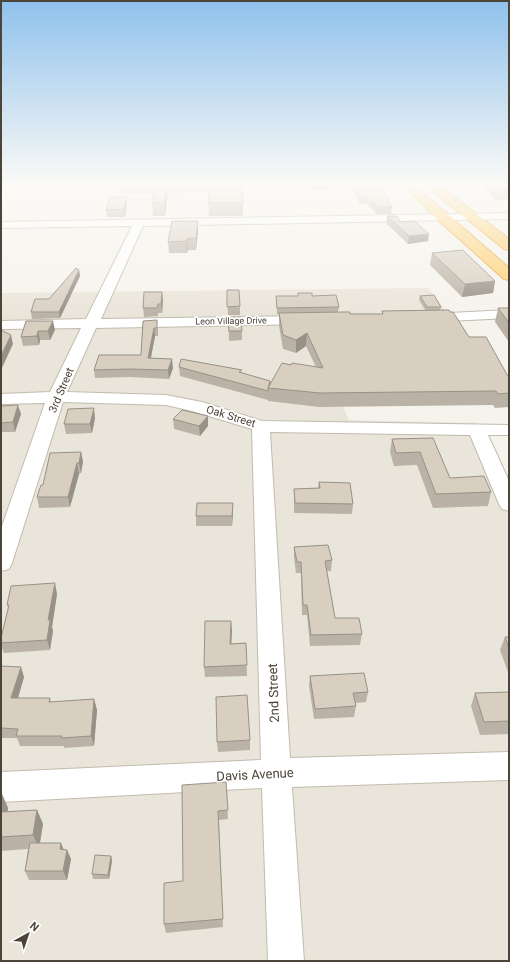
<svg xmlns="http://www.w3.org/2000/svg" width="510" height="962" viewBox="0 0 510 962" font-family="Roboto,sans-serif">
<rect width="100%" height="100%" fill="#f6f3ec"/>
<path fill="#eae5da" d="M428 288 479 354 320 356 349 420 477 423 509 510V961H1V293Z"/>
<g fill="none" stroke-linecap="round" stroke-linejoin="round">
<defs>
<path id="minor" d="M509 213V219L143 226 101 319 305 316 310 317 312 320 310 323 305 324 96 328 67 392 166 395 202 402 262 421 509 425V435H488L509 481V511L502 509 499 504 470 435 270 432 290 758 509 752V780L292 787 304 961H268L262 788 1 802V772L261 760 252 429 192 411 166 405 63 402 12 563 9 569 1 571V529L45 403 1 404V394L50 392 81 328 1 329V321L86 319 132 226 1 228V222Z
M509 310V318L429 322 424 321 422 318 424 315 429 314Z"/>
<path id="highway" d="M402 184H413L509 268V280L504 279 439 221Z
M424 184H437L509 239V250L504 249Z"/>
</defs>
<use href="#minor" stroke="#c2bbae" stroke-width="2"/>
<use href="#highway" stroke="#e0a43c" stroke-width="2"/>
<use href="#minor" fill="#fff" fill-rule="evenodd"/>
<use href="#highway" fill="#ffcf6e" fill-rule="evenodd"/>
</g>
<path fill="#bab2a6" d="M24 184H64L63 186 25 187Z
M121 184H250L243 185V216H209L208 203 209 192 168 193 165 216H153L152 203 154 193H122Z
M310 184H328V190H312Z
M351 184H369L372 190 392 207 391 214H377L366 203 360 204 354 191Z
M481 184H509V200H495Z
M127 197V204L125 217H107L106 210Z
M387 216 400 222 428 241 408 244 386 223Z
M198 221V232L196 250H188L187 253H169L168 242Z
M432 253 495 281 493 293 462 297 430 265Z
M79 270 80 276 60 318 32 319 31 312 49 299Z
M227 290 240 306V315H228Z
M162 292 163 301 162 313H158V316L144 317 143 308Z
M298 293 312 296 339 307 338 312 350 314H382V311L425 310 419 300 420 296 441 307 440 310 469 337 509 378V407L495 408 493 405 319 407 268 401V400L180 376 179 367 242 373 270 383 291 365 316 367 306 346 296 353 283 349 279 326V314H277L276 296H298Z
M498 308H509V342L495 322Z
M228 318 242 331V340L229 341Z
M26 321 55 330 50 340H40L39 345 23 346 21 337Z
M143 321 158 328V336H155L151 358 173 368 169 379 130 377 95 378 94 370 141 355Z
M1 406 21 414 15 432H1Z
M95 418 92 433 66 434 64 424Z
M173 419 208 426 200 436 174 429Z
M433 438 450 478 491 492 488 506 433 508 417 465 394 466 390 452 392 439Z
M81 452 83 462 81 473 79 474 70 507 39 508 37 497 43 485Z
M319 482 353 504 352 514 294 513V489L318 488Z
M233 503 232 526H196V516Z
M294 547 332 560 331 571H327L335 618 362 634 360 645 310 646 307 615H302L301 573H296L294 558Z
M57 594 52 627 53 631 50 650 4 653 1 646V638L8 608 7 605Z
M231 621V644L246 643 247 676 205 677 204 667Z
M505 637H509V675L500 650Z
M1 666 24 677 18 698H50L51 702 94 699 97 710 94 746 64 748V746H20L17 738H1Z
M310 676 368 692 366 702 355 703 356 706 354 717 314 719 309 686Z
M509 692V734L480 735 471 706 475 693Z
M250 740V750L218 752 217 742Z
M226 782 228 819 219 820 223 927 166 933 164 924Z
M1 794H2L8 808V812L37 810 43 824 40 843 64 850H67L71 859 67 880H29L25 871 28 849 1 851Z
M111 856 112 861 109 879H93L92 874Z"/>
<path fill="#979187" d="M167 184H168V193L165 216 164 202Z
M127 197V204L125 217 124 209Z
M198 221V232L196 250V238Z
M429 234 428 241 408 244 409 236Z
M187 239 188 250 187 253Z
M79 270 80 276 60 318 59 312Z
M495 281 493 293 462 297 465 284Z
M162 292 163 301 162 313 161 304Z
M53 321 55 330 50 340 48 331Z
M154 328 155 336 149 367 148 358Z
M38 331 40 340 39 345 37 336Z
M307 333 306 346 296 353V340Z
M11 335 13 344 1 370V356Z
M172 359 173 368 169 379 168 370Z
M18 405 21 414 15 432 13 422Z
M94 408 95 418 92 433 90 424Z
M208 416V426L200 436 199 426Z
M81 452 83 462 81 473 79 463Z
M77 463 79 474 70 507 68 497Z
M233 503V514L232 526V516Z
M55 583 57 594 52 627 53 631 50 650 47 640 48 620Z
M231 621 232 631 231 654 230 644Z
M21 667 24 677 15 708 11 698Z
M94 699 97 710 94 746 91 736Z
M2 794 8 808 5 827 1 819V797Z
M37 810 43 824 39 848 33 835Z
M61 843 65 853 60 849Z
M67 850 71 859 67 880 63 871Z
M111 856 112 861 109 879 108 875Z"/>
<path fill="#d8cfc1" stroke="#979187" d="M155 184H167L164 202 152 203Z
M210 184H243V203H208Z
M354 184H369L372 190H383L392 207H378L367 196 361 197Z
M491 184H509V190H497Z
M110 197H127L124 209 106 210Z
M387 216H397L400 222 414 221 429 234 409 236Z
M172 221H198L196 238 187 239V241L168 242Z
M463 250 495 281 465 284 432 253Z
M76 268 79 270 59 312H31L35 299H49Z
M227 290H239L240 306 227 307Z
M144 292H162L161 304H158L157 308H143Z
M298 293H312V296L336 295 339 307 277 308 276 296H298Z
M434 295 441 307H427L420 296Z
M498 308H509V323Z
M449 310 450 312H453L469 337H486L509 378V393L498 394 496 391 320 393 268 388 282 363 291 365 292 363 323 368 307 333 296 340 283 335 279 313 344 312H350V314H383L382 311Z
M228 318H241L242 331H229Z
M157 320V328H154L148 358 172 359 168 370 129 369 94 370 99 355H141L143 321Z
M26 321H53L48 331H38L37 336 21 337Z
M1 330 11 335 1 356Z
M181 359 242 370 239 372 270 381 268 388V391L179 367Z
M18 405 13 422 1 423V406Z
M94 408 90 424H64L68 409Z
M182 410 208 416 199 426 173 419Z
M433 438 450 478 484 476 491 492 436 494 420 452 396 453 392 439Z
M81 452 79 463H77L68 497H37L41 485H43L50 453Z
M319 482 350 483 353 504 295 503 294 489 320 488Z
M197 503H233L232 516H196Z
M328 545 332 560 325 561 335 618H359L362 634 311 635 307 605H303L301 562H297L294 547Z
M55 583 48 620H50L47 640 1 643V638L9 605H7L11 586Z
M205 621H231L230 644 246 643 247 665 204 667Z
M505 637H509V648Z
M1 666 21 667 11 698H50L49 702 94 699 91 736 61 738 62 736H16L18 729 1 728Z
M364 673 368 692 353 693 356 706 315 709 310 676Z
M509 692V721L484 722 475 693Z
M247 695 250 740 217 742 216 697Z
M226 782 228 810 218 811 223 919 164 924V883L183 881 182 785Z
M37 810 33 835 1 837V812Z
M30 843H61L60 849 67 850 63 871H25Z
M95 855 111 856 108 875 92 874Z"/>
<linearGradient id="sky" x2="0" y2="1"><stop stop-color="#8fc1ec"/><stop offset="0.58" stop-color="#fbfaf6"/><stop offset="1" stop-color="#fbfaf6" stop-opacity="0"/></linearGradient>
<rect width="510" height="318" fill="url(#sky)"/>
<g text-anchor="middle" stroke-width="3.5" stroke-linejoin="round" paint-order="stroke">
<g font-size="9" fill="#4b4439" stroke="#fff">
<text transform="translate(231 321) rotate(-1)" y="3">Leon Village Drive</text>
</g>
<g font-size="11" fill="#4b4439" stroke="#fff">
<text transform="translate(61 390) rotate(-67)" y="4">3rd Street</text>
<text transform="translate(231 416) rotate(17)" y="4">Oak Street</text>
</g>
<g font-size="13" fill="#4b4439" stroke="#fff">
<text transform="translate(273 693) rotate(-92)" y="5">2nd Street</text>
<text transform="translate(255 774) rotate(-3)" y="5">Davis Avenue</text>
</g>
</g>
<rect width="510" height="962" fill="none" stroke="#4b4439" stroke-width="4"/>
<g transform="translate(28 934) rotate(40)" stroke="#ffffff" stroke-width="3" paint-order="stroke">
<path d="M0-3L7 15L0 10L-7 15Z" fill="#4b4439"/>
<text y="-6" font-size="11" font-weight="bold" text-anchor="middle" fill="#4b4439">N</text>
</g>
</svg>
